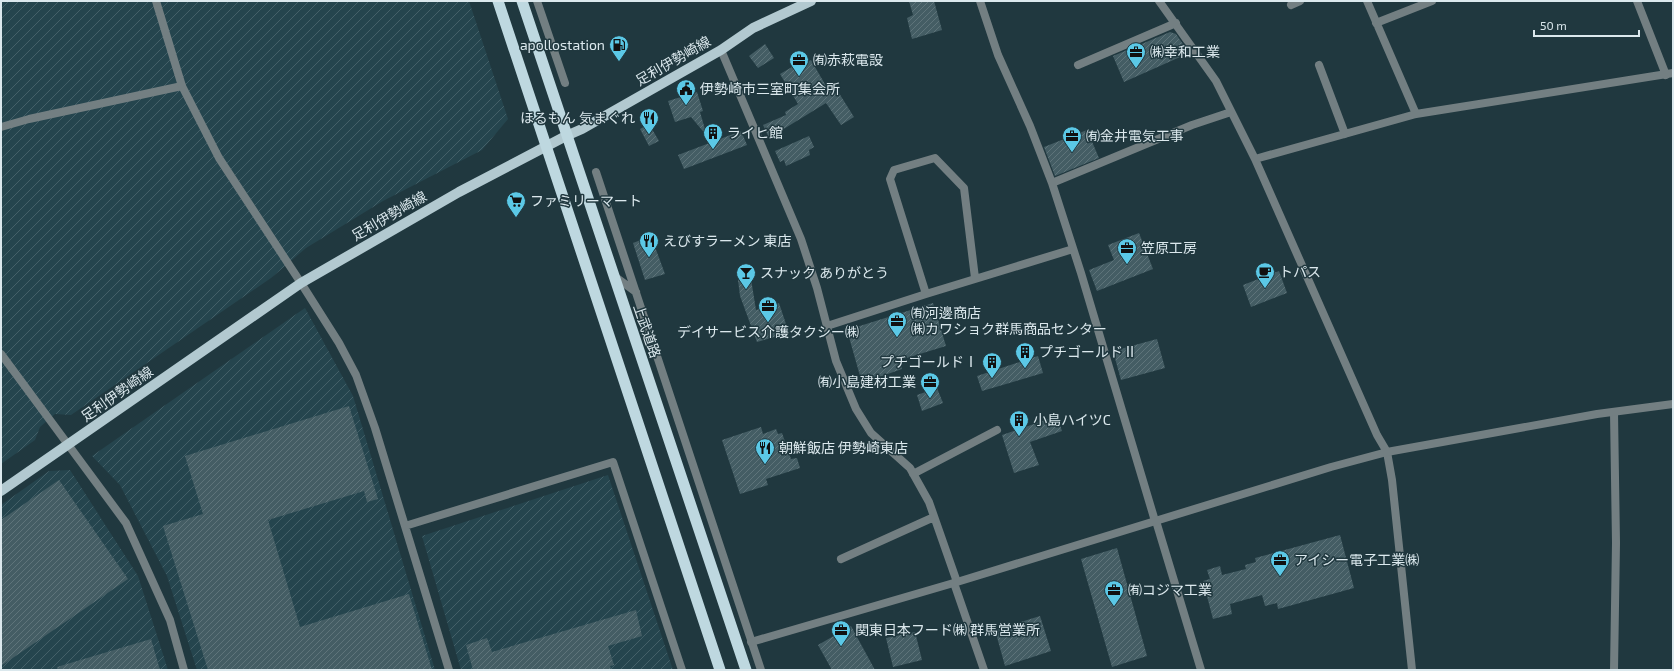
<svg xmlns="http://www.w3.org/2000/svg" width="1674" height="671" viewBox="0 0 1674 671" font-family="'Exo 2','Noto Sans JP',sans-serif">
<defs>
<pattern id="industrial-furrows" width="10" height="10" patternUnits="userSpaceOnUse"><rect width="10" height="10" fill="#25454e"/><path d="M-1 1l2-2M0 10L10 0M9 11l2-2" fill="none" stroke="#446068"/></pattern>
<pattern id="building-hatch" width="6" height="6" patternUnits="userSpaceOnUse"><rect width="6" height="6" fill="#445d64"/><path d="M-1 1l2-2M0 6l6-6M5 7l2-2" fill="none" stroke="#5e747a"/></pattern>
</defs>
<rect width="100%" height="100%" fill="#20383f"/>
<path fill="url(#industrial-furrows)" d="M1 1H469L508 119 482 150 383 201 306 248 271 278 71 415 55 414 40 427 35 440 1 464Z
M305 308 353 396 435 670H197L167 576 120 485 92 456Z
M70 470 138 576 168 670H1V505L49 471Z
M608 475 673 670H461L422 536Z"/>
<path fill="url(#building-hatch)" d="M909 1H934L942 30 912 39 907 18 913 15Z
M1170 32 1176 34 1189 53 1124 82 1113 56Z
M765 44 774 58 758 68 749 56Z
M811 60 826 86 832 82 854 117 841 125 826 103 769 138 763 125 786 115 785 112 798 104 780 74 792 67 794 70Z
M697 92 703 111 700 112 707 136 691 117 675 122 668 101Z
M649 124 659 141 649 146 640 129Z
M1087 130 1099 158 1055 176 1044 147Z
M741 131 747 145 684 169 678 155Z
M809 136 814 147 809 150 810 155 786 166 784 160 780 162 775 151Z
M1139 233 1153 269 1097 291 1089 270 1114 260 1108 245Z
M651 236 665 274 645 280 633 243Z
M1279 271 1287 293 1251 307 1243 285Z
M751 279 756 310 779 303 789 333 757 342 740 296 738 280Z
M933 303 946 346 900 360 902 369 862 383 847 330Z
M1157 339 1165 368 1121 380 1113 351Z
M1038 356 1043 373 982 391 977 376Z
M937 388 943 403 922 411 917 395Z
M349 406 378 499 367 502 364 491 268 520 300 627 409 594 432 670H208L163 526 203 514 185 456Z
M1057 416 1062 431 1030 442 1039 465 1014 473 1002 435Z
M761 427 763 434 776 429 778 434 782 433 791 459 797 458 800 468 766 479 768 485 740 494 722 440Z
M59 480 128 579 1 666V520Z
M1340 535 1354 588 1278 609 1277 603 1265 606 1262 595 1230 604 1232 614 1213 619 1203 581 1210 579 1207 570 1220 566 1222 575 1246 569 1245 565 1256 562 1255 558Z
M1117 548 1147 656 1112 667 1081 559Z
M636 610 642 636 608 646 614 665 610 666 611 670H473L466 645 487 638 492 652Z
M1040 616 1051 651 1005 666 995 630Z
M851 626 875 670H832L818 645Z
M915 632 922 660 893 667 886 638Z
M151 639 160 670H58L57 667Z"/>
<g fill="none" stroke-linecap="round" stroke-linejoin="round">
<path stroke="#737f82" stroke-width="8" d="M537 1 565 83
M980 1 998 55 1030 126 1052 183 1081 273 1155 521
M1159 1 1216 81 1255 159 1377 435 1387 452 1392 480 1412 670
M1367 1 1416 114
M1637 1 1666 75
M1291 5 1300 1
M1376 23 1432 1
M721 50 801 239 817 288 836 361 856 409 871 433 910 468 929 502 957 582
M1078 65 1176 23
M1319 65 1345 134
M1 127 29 119 182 86
M1255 159 1416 114 1673 73
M596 172 761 670
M1052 183 1192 125 1231 112
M614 276 636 292
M301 283 339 343 356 375 375 428 449 670
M926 294 890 179 894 170 935 158 964 188 975 278
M827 326 926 294 1073 249
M913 474 997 430
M1156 521 1201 670
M405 526 613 462 682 670
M841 559 934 517
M954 583 984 670
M1614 670 1616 543 1614 412"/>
<path stroke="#737f82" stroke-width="8" d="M156 1 182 86 219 158 301 283
M1 354 126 523 170 620 184 670
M751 642 957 582 1331 467 1387 452 1597 414 1673 404"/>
<path stroke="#b2c9d0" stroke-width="10" d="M1 491 301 283 459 192 566 136 582 129 721 50 753 28 811 1"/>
<path stroke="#bed8e0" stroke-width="11" d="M498 1 720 670
M522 1 746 670"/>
</g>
<defs>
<symbol id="fuel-pin" viewBox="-11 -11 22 30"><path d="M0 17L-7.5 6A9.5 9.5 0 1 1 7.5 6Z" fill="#5bc8e6" stroke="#20383f"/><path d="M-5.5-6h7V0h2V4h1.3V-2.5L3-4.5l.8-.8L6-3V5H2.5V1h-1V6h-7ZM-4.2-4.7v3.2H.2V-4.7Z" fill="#111"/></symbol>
<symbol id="office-pin" viewBox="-11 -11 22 30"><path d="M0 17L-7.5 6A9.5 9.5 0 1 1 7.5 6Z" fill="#5bc8e6" stroke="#20383f"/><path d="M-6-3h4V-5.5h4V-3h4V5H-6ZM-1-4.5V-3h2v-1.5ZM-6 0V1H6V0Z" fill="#111"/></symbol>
<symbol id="civic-pin" viewBox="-11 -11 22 30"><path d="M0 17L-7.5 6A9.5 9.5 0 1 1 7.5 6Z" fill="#5bc8e6" stroke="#20383f"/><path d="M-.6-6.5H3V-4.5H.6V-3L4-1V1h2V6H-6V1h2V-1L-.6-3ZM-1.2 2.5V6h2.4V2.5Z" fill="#111"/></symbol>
<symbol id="restaurant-pin" viewBox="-11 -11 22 30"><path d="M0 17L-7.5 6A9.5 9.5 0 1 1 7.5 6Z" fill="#5bc8e6" stroke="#20383f"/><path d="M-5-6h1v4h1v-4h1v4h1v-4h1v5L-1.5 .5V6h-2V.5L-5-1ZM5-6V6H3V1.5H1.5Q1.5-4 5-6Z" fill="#111"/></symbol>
<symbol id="building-pin" viewBox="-11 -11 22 30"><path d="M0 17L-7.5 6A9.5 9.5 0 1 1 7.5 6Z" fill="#5bc8e6" stroke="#20383f"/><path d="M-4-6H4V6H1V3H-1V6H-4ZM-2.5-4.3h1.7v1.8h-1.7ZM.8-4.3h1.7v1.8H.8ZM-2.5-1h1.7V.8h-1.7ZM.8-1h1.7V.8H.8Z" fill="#111"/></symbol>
<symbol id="supermarket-pin" viewBox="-11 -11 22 30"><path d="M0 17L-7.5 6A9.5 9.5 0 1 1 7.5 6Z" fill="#5bc8e6" stroke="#20383f"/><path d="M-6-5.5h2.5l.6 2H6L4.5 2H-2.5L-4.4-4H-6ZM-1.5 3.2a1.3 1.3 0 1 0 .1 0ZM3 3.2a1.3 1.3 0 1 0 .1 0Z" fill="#111"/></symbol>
<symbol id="cafe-pin" viewBox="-11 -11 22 30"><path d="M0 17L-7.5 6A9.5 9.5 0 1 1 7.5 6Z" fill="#5bc8e6" stroke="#20383f"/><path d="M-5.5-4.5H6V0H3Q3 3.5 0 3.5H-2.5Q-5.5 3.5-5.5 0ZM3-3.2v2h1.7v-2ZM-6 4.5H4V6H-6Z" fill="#111"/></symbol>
<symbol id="bar-pin" viewBox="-11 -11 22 30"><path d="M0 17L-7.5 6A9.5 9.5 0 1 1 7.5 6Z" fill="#5bc8e6" stroke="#20383f"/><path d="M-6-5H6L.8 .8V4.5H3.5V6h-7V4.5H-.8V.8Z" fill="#111"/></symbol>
</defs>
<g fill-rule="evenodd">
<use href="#fuel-pin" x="608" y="34" width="22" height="30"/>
<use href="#office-pin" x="1125" y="41" width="22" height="30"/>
<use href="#office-pin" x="788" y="49" width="22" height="30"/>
<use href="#civic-pin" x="675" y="78" width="22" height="30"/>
<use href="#restaurant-pin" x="638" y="107" width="22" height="30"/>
<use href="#building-pin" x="702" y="122" width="22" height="30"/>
<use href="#office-pin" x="1061" y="125" width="22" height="30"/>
<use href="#supermarket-pin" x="505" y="190" width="22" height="30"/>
<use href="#restaurant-pin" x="638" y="230" width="22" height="30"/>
<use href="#office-pin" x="1116" y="237" width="22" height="30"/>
<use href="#cafe-pin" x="1254" y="261" width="22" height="30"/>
<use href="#bar-pin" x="735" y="262" width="22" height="30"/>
<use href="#office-pin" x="757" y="295" width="22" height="30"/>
<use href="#office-pin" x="886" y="310" width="22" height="30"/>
<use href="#building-pin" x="1014" y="341" width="22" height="30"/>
<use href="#building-pin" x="981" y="351" width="22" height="30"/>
<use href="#office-pin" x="919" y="371" width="22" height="30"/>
<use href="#building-pin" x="1008" y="409" width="22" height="30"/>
<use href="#restaurant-pin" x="754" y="437" width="22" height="30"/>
<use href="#office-pin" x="1269" y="549" width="22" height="30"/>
<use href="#office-pin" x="1103" y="579" width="22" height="30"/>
<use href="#office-pin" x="830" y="619" width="22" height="30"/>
</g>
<g text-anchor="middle" stroke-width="3" stroke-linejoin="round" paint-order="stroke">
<g font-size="14" fill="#dbe8ed" stroke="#20383f" text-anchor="start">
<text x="605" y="50" text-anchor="end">apollostation</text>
<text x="1150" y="57">㈱幸和工業</text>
<text x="813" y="65">㈲赤萩電設</text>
<text x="700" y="94">伊勢崎市三室町集会所</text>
<text x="635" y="123" text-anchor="end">ほるもん 気まぐれ</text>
<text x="727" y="138">ライヒ館</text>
<text x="1086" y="141">㈲金井電気工事</text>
<text x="530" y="206">ファミリーマート</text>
<text x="663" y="246">えびすラーメン 東店</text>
<text x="1141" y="253">笠原工房</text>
<text x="1279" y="277">トパス</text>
<text x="760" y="278">スナック ありがとう</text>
<text x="911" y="318">㈲河邊商店<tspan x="911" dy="16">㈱カワショク群馬商品センター</tspan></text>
<text x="768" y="337" text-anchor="middle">デイサービス介護タクシー㈱</text>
<text x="1039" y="357">プチゴールドⅡ</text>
<text x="978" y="367" text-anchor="end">プチゴールドⅠ</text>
<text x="916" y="387" text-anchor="end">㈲小島建材工業</text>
<text x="1033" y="425">小島ハイツC</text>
<text x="779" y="453">朝鮮飯店 伊勢崎東店</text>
<text x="1294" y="565">アイシー電子工業㈱</text>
<text x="1128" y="595">㈲コジマ工業</text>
<text x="855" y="635">関東日本フード㈱ 群馬営業所</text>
</g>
<g font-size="14" fill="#dbe8ed" stroke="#20383f">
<text transform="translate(673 61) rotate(-30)" y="5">足利伊勢崎線</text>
<text transform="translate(389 216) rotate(-30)" y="5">足利伊勢崎線</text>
<text transform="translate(647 331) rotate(71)" y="5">上武道路</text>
<text transform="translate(117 394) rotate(-35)" y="5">足利伊勢崎線</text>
</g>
</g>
<rect width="1674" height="671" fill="none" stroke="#dbe8ed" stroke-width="4"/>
<path d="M1534 30v6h105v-6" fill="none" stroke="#dbe8ed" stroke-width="2"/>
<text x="1540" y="30" font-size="12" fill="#dbe8ed" stroke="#20383f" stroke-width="3" paint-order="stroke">50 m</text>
</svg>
